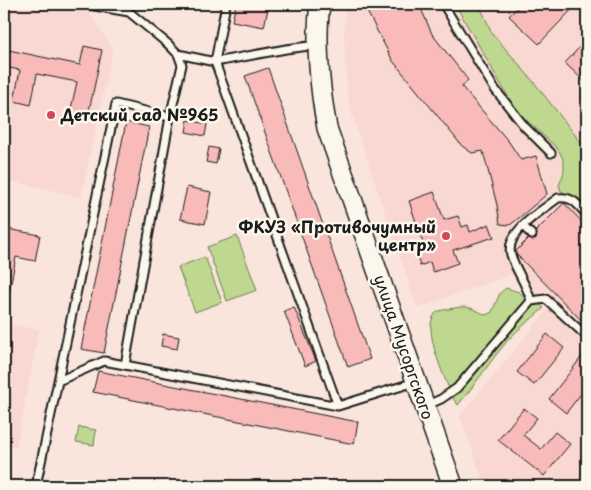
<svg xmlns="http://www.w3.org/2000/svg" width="591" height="490" viewBox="0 0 591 490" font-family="'Playpen Sans',sans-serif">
<rect width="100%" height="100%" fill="#fae5dd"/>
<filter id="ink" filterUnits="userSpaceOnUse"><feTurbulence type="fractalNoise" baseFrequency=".02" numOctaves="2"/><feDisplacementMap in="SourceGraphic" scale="10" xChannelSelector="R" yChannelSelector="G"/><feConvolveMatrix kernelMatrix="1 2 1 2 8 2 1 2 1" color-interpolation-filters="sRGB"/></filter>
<g filter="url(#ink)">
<path fill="#f9d8d2" d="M4 4H51L89 11 113 50 81 197 4 180Z
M345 4H587V486H485L460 416 548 309 511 275 417 308 352 115 347 93 344 38Z
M4 323 39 330 16 448 4 446Z"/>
<path fill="#bfd88f" stroke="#6e7a56" d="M455 4H479L492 33 533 81 579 140 587 146V207L561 191 559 185C566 171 566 161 557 148L522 116 510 100Z
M237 236 257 290 227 301 207 247Z
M205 257 222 302 195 312 178 267Z
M506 288 519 292 529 301 539 304 544 308C532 319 519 328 508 340 490 361 476 384 458 405L454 400C447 383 421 329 435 314 438 310 444 310 449 309 468 305 469 307 486 315L492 312 500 293Z
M79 427 96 430 94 445 76 442Z"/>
<path fill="#f8bbb9" stroke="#1c1c1c" d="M236 4H269L264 27 232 21Z
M363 4H419L432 34 468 80 462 87 509 142 521 160 536 156 547 194 519 218 510 225 500 224 497 205 483 151 472 153 462 146 393 61Z
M521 4H577L539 44 509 16Z
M587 39V84L565 63Z
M84 46 102 50 88 116 70 113 77 82 37 74 31 105 14 101 20 70 4 67V49L80 65Z
M268 68 370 359 348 367 245 76Z
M188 120 207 124 205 136 186 132Z
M126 122 149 127 104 353 81 349Z
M209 147 219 149 216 164 206 162Z
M187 187 211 192 205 224 180 219Z
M434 192 444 220 458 216 462 227 468 225 470 232 489 224 494 237 453 250 458 263 433 272 430 262 420 266 416 252 425 249 409 201Z
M564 203 587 227V326L516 254V251L528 239 533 240 536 238 537 234 536 231Z
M7 229 40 235 35 261 16 257 9 293 4 292V248Z
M294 307 316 361 305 366 284 311Z
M163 334 179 337 177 349 161 346Z
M547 334 564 348 534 385 517 372Z
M587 350V386L566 413 549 399Z
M98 371 358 422 354 444 93 392Z
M524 408 537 418 523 435 541 449 555 432 570 444 544 476 498 440Z"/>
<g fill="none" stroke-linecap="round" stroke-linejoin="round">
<defs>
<path id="lane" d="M83 4 129 12 168 44 178 54 182 65 170 117 125 365
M226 4 215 62 338 406
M443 4 494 88 524 126 551 153
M178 54 215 62 286 49 317 45
M523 226 532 235
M531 301 546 299 583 333
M58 381 104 361 338 406 415 382
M425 406 441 399 457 388 531 301C527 285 516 271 511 255 504 232 543 210 558 198 573 196 578 205 587 215
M36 486 116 104 170 117"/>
<path id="secondary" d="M320 4C315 42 320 91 327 128L453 486"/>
</defs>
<use href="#lane" stroke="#1c1c1c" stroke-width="11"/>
<use href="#secondary" stroke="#1c1c1c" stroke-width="22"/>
<use href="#lane" stroke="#fbf7ec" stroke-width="7"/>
<use href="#secondary" stroke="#fbf7ec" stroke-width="19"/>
</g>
</g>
<g fill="#d1495b" stroke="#fbf7ec" stroke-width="2">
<circle cx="51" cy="115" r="5"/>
<circle cx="446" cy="236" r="5"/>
</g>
<g text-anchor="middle" stroke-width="5" stroke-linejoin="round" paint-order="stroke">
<g font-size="16" font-weight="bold" fill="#1c1c1c" stroke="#fbf7ec" text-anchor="start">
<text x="61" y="121">Детский сад №965</text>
<text x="436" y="233" text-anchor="end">ФКУЗ «Противочумный<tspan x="436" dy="18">центр»</tspan></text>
</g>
<g font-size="16" fill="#1c1c1c" stroke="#fbf7ec">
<text transform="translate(404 347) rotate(71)" y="6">улица Мусоргского</text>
</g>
</g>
<rect width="591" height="490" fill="none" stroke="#fbf7ec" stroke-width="20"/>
<rect x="10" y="10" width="571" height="470" fill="none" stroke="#1c1c1c" stroke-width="2" filter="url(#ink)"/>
</svg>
